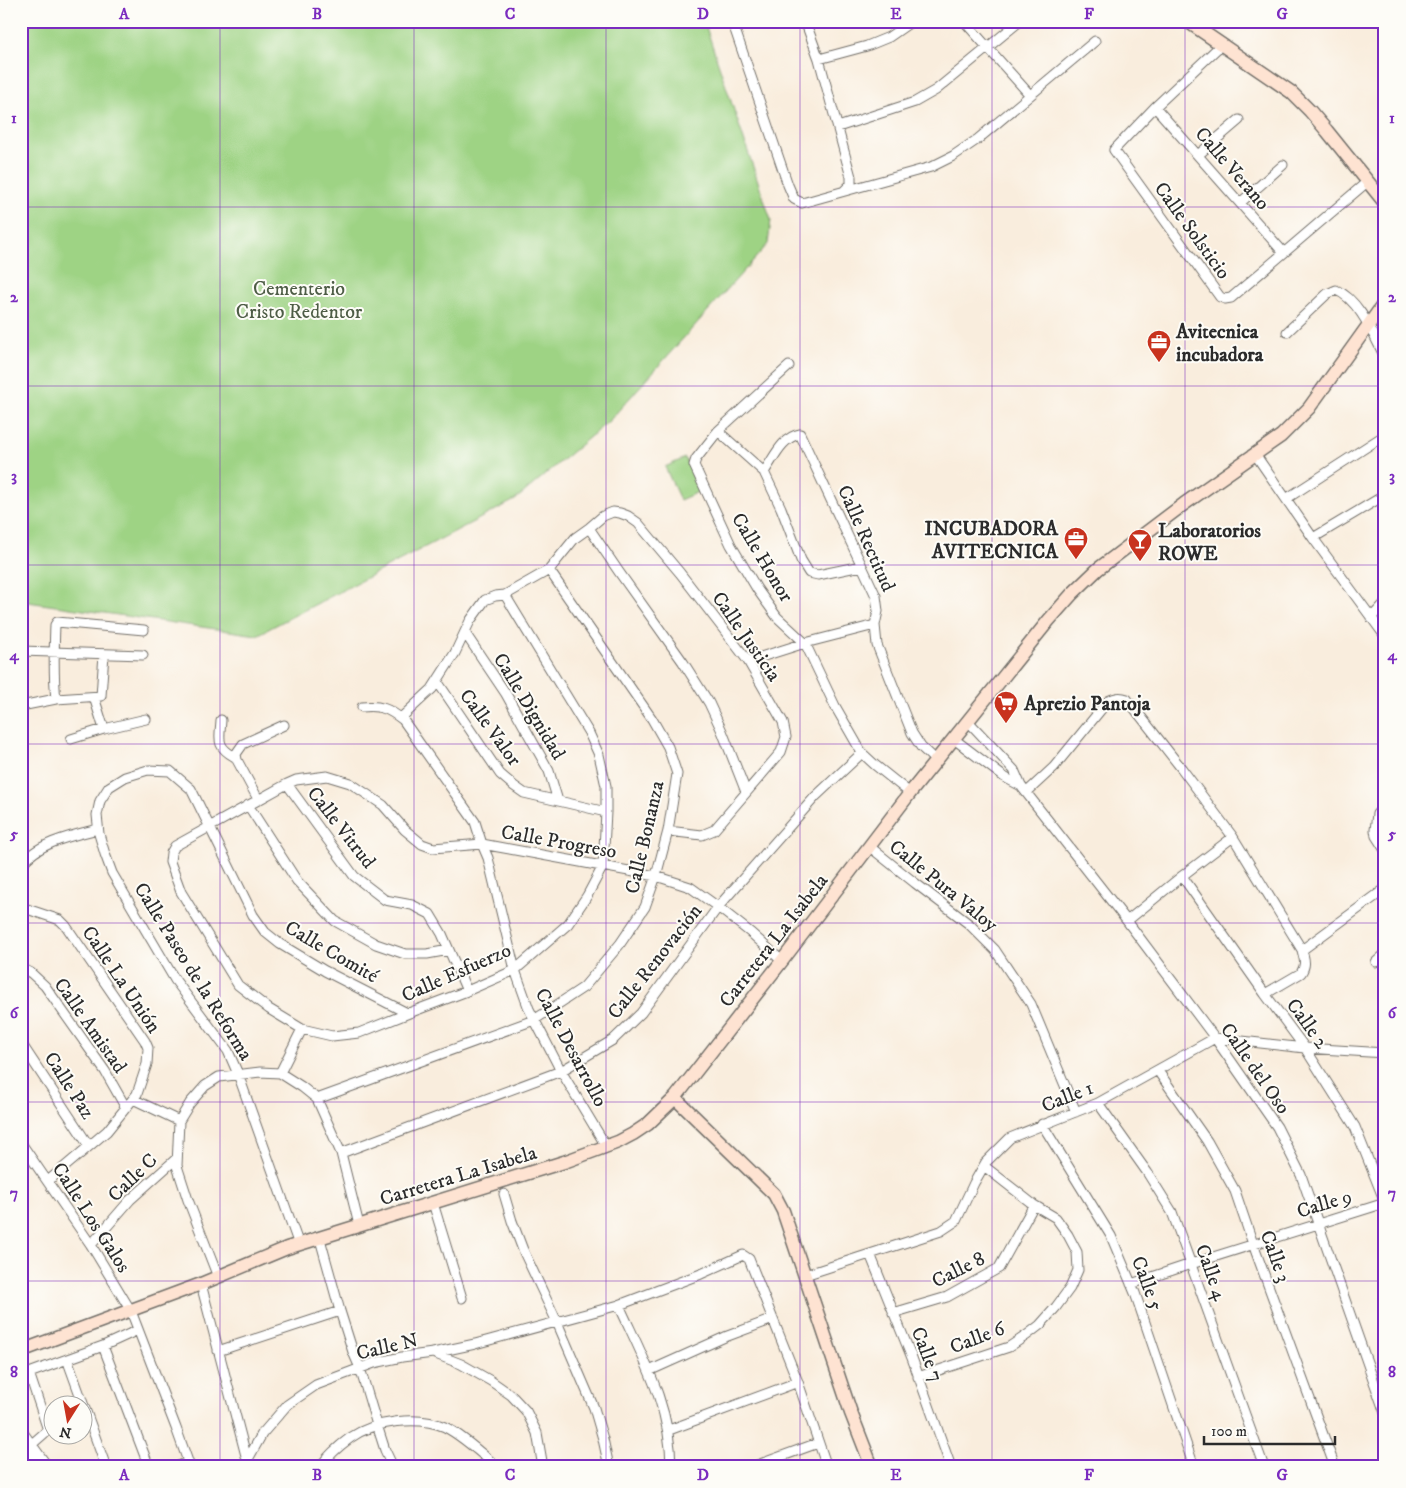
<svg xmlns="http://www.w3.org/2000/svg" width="1406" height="1488" viewBox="0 0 1406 1488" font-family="'IM FELL DW Pica',serif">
<rect width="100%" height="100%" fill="#fdfcf7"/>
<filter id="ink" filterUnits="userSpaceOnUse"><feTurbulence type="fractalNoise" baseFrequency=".02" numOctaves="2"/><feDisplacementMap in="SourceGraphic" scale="10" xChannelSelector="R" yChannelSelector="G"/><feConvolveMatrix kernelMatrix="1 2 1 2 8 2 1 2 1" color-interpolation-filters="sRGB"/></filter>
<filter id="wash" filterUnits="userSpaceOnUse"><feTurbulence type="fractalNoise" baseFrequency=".0096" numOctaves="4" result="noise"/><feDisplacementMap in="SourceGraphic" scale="20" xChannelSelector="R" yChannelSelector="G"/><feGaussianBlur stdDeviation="1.12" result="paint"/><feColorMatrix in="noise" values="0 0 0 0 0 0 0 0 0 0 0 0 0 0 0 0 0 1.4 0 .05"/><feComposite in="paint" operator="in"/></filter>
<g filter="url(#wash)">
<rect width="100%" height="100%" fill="#f9eddd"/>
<path fill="#9ed384" stroke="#647f58" d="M21 21H704L771 220 768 244 610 420 515 500 257 635 21 601Z
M685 458 700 491 680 500 665 467Z"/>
</g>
<g filter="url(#ink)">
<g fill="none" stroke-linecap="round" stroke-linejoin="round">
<defs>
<path id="street" d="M732 21 788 185 794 199 802 203 931 167 953 156 978 139 1095 41
M805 21 819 59 851 177V184L844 191
M964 21 1030 95
M1221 45 1155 107 1114 150 1220 297 1225 299 1231 298 1367 182
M819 59 867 46 889 37 912 21
M1155 107 1284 253
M838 127 915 102 936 90 1020 21
M1198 155 1239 120
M1240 203 1283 165
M1287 332 1327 294 1336 290C1359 299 1374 336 1385 357
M789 366 718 431 696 459 694 465 731 545 757 589 777 617 805 643 835 706 862 753 875 765 910 793
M718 431 764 472 781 508 801 560 809 573 818 575 861 566
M1255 454 1313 538 1385 636
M764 472C774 458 782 437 800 434L876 596 878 611 875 625 877 645 912 733 921 747 936 761
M1286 499 1385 435
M589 528 619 572 683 662 709 703 722 731 746 792
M1313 538 1385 495
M505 595 589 733 599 755 606 786V812L603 866 587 896 568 924 515 970 467 991 414 1011 359 1033 332 1036 302 1029 269 1009 238 985 181 892 170 862 171 853 175 846 287 784 296 780 327 776 350 783 383 805 405 830 422 844 433 848 482 844 656 876 690 887 718 907 751 933 782 961
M1371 618 1385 603
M465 633 506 694 549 771 558 801
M21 651 143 655
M748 661 805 643 875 625
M437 681 500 774 514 786 524 793 606 812
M94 697 104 729
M56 699C53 674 54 650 55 625L57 622 144 630
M21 706 56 699 101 696 104 654
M362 707C381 705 389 709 403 720L475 822 482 844 488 858 515 970 529 1009 561 1071 606 1146
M221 720C220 739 215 746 235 757
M403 720 404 715 432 689 455 653 470 621 485 600 495 596 505 595 549 570 575 538 589 528 603 516 613 512 620 513 628 516 638 523 680 573 748 661 783 722 786 737 781 752 714 830 702 835 668 831
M968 721 1014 770 1021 786 1127 921 1215 1038 1277 1127 1301 1175 1385 1413
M71 739 104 729 146 719
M954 739 1004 777 1021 786
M287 784 354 876 385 900 412 905 430 914 442 934 467 991
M1027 792 1054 767 1108 701C1115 698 1119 696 1127 699L1182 769 1233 837 1302 950C1304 959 1307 964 1301 973L1265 994
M258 799 237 760 236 754 243 744 284 725
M248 805 297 881 335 921 376 944 405 954H427L449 950
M1385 806 1377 814 1375 830 1376 836 1385 850
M870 847 915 883 969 924 995 950 1031 1004 1076 1112
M21 866C35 843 74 835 98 829
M1182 876 1265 994 1305 1048 1355 1127 1385 1202
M21 907 60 920 66 926 145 1041 148 1048 147 1064 137 1094 107 1131 48 1181
M1127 921 1182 876 1233 837
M1302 950 1385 889
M1376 962 1385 954
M21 968 31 973 45 986 105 1071 126 1108
M21 1043 89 1146
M1158 1071 1207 1141 1235 1191 1253 1244 1335 1467
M280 1073 302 1029
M133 1099 179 1121
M317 1099 534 1020 584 987 620 944 645 907 656 876 668 831 677 774 668 747 652 719 549 570
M1098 1103 1147 1172 1172 1212 1264 1467
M1042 1124 1111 1236 1135 1293 1194 1467
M21 1143 91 1245 131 1311 176 1428 190 1467
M341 1153 561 1071 613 1040 641 1013 718 907 815 797 862 753
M504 1194 512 1221 523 1250 557 1322 594 1408 603 1439 609 1467
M433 1203 462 1298
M320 1239 340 1311 353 1352 360 1368 377 1425 385 1450 393 1467
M91 1245 130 1200 177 1158
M299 1245 238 1074 228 1051 175 980 112 873 105 854 99 834 97 815 100 801 109 787 125 777 148 770 170 771 191 789 253 915 265 932 280 944 325 971 407 1013
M870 1254 912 1358 951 1467
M805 1275 941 1231 956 1221 974 1183 986 1162 1010 1138 1098 1103 1215 1038 1305 1048 1385 1053
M218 1277 188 1200 177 1166 179 1121 190 1103 205 1086 219 1077 260 1072 280 1073 302 1087 317 1099 341 1153 359 1225
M201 1284 249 1467
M1131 1284 1191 1264 1385 1203
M619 1305C643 1358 671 1407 671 1467
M893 1313 947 1297 999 1268 1034 1205
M103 1346 149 1467
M218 1351 340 1311
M433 1353 475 1344 619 1305 701 1274 743 1255 749 1259 798 1382 827 1467
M67 1359 106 1467
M649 1371 725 1337 773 1319
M29 1373 48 1430 32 1444
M21 1376 103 1346 138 1330
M918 1377 1009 1347 1027 1335 1040 1325 1056 1307 1070 1288 1078 1270 1077 1252 1068 1235 1056 1218 1034 1205 984 1166
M21 1430 48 1467
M669 1430 798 1382
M21 1445 37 1467
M247 1461 262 1434 287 1405 316 1385 374 1363 402 1357 433 1353 461 1364 491 1381 511 1395 526 1411 537 1433 543 1467
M176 1467 188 1462
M320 1467C328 1456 339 1446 350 1438 374 1421 418 1415 445 1427 463 1436 482 1454 497 1467
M752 1467 818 1443"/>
<path id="secondary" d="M1187 21 1291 92 1310 111 1327 131 1385 203
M675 1098 774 1194 783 1211 851 1413 872 1467
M21 1351 201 1284 287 1248 564 1162 618 1142 633 1134 648 1124 675 1098 782 961 910 793 1049 620 1072 594 1098 569 1184 504 1281 436 1309 408 1385 302"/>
</defs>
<use href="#street" stroke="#736f69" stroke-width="11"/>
<use href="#secondary" stroke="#736f69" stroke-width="15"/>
<use href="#street" stroke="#fff" stroke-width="9"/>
<use href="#secondary" stroke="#fee3d2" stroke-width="12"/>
</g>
</g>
<path fill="none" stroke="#7b2cbf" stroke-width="1" stroke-opacity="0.55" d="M220 21V1467M414 21V1467M606 21V1467M800 21V1467M992 21V1467M1185 21V1467M21 207H1385M21 386H1385M21 565H1385M21 744H1385M21 923H1385M21 1102H1385M21 1281H1385"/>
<defs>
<symbol id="office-pin" viewBox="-11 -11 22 30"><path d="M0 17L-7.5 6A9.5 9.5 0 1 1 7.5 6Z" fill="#c8321e" stroke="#fdfcf7"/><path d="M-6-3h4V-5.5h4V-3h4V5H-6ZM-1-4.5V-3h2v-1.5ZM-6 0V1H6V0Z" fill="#fff"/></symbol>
<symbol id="bar-pin" viewBox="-11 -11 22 30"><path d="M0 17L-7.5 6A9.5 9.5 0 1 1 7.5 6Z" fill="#c8321e" stroke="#fdfcf7"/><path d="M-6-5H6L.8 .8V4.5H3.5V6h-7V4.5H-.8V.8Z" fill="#fff"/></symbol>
<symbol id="supermarket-pin" viewBox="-11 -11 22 30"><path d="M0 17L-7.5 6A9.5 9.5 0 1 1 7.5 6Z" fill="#c8321e" stroke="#fdfcf7"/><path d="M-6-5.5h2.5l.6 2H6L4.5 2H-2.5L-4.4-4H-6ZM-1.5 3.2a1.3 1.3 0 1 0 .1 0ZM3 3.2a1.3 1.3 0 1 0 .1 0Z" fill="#fff"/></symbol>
</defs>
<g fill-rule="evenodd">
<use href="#office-pin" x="1145" y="328" width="28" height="38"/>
<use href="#office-pin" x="1062" y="525" width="28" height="38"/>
<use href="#bar-pin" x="1126" y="527" width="28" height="38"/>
<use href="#supermarket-pin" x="992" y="689" width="28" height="38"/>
</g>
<g text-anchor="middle" stroke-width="4" stroke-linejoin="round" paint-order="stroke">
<g font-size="20" fill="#2b2b2b" stroke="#fdfcf7">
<text transform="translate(1233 168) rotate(49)" y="7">Calle Verano</text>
<text transform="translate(1193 230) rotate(54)" y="7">Calle Solsticio</text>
<text transform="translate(867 538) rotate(66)" y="7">Calle Rectitud</text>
<text transform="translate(763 557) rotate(59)" y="7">Calle Honor</text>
<text transform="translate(747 636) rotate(55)" y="7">Calle Justicia</text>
<text transform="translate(530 706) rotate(59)" y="7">Calle Dignidad</text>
<text transform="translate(491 727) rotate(54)" y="7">Calle Valor</text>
<text transform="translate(342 827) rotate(52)" y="7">Calle Vitrud</text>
<text transform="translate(644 837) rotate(-77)" y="7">Calle Bonanza</text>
<text transform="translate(559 841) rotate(10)" y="7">Calle Progreso</text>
<text transform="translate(944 885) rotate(39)" y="7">Calle Pura Valoy</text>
<text transform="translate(773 940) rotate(-52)" y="7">Carretera La Isabela</text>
<text transform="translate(332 951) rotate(30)" y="7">Calle Comité</text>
<text transform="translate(654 961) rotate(-52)" y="7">Calle Renovación</text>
<text transform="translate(194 971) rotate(58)" y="7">Calle Paseo de la Reforma</text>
<text transform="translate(456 972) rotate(-24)" y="7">Calle Esfuerzo</text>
<text transform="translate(122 979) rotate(56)" y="7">Calle La Unión</text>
<text transform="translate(1308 1023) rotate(54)" y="7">Calle 2</text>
<text transform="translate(91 1025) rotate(55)" y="7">Calle Amistad</text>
<text transform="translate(572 1047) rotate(62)" y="7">Calle Desarrollo</text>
<text transform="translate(1256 1068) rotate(55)" y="7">Calle del Oso</text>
<text transform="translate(70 1085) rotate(57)" y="7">Calle Paz</text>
<text transform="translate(1067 1096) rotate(-22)" y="7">Calle 1</text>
<text transform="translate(458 1175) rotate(-17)" y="7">Carretera La Isabela</text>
<text transform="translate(132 1177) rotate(-44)" y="7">Calle C</text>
<text transform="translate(1324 1203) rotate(-17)" y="7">Calle 9</text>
<text transform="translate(92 1217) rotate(57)" y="7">Calle Los Galos</text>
<text transform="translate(1276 1256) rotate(70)" y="7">Calle 3</text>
<text transform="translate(958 1269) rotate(-27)" y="7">Calle 8</text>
<text transform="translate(1212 1272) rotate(70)" y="7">Calle 4</text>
<text transform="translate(1148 1283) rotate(69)" y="7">Calle 5</text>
<text transform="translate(977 1337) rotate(-21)" y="7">Calle 6</text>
<text transform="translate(387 1346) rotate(-13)" y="7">Calle N</text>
<text transform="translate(928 1354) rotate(69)" y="7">Calle 7</text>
</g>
<g font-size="20" fill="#4e5d46" stroke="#fdfcf7">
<text x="299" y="295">Cementerio<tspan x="299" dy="23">Cristo Redentor</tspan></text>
</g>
<g font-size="20" font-weight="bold" fill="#2b2b2b" stroke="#fdfcf7" text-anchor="start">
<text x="1176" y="338">Avitecnica<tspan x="1176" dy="23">incubadora</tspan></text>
<text x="1058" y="535" text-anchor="end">INCUBADORA<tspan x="1058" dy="23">AVITECNICA</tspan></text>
<text x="1158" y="537">Laboratorios<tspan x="1158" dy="23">ROWE</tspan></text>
<text x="1024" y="710">Aprezio Pantoja</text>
</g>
</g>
<rect width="1406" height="1488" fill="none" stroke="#fdfcf7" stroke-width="55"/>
<g transform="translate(68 1420) rotate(191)"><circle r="24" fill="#fdfcf7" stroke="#a9a8a5"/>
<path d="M0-4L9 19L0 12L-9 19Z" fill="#c8321e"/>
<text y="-8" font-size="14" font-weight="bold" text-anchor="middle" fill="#2b2b2b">N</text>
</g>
<path d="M1204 1436v8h131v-8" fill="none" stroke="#2b2b2b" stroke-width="2.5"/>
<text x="1211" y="1436" font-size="15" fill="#2b2b2b" stroke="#fdfcf7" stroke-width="4" paint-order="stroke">100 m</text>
<rect x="28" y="28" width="1350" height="1432" fill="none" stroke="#7b2cbf" stroke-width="2"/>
<g font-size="16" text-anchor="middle" font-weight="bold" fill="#7b2cbf">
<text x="124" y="19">A</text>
<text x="317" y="19">B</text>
<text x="510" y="19">C</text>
<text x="703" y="19">D</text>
<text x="896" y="19">E</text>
<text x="1089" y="19">F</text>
<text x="1282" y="19">G</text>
<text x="14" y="123">1</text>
<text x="1392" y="123">1</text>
<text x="14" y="302">2</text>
<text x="1392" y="302">2</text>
<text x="14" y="481">3</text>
<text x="1392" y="481">3</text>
<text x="14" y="660">4</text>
<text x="1392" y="660">4</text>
<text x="14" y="839">5</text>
<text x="1392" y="839">5</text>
<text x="14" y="1018">6</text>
<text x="1392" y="1018">6</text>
<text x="14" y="1198">7</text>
<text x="1392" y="1198">7</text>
<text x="14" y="1377">8</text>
<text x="1392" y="1377">8</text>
<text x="124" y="1480">A</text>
<text x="317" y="1480">B</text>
<text x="510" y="1480">C</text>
<text x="703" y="1480">D</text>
<text x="896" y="1480">E</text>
<text x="1089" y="1480">F</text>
<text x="1282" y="1480">G</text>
</g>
</svg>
